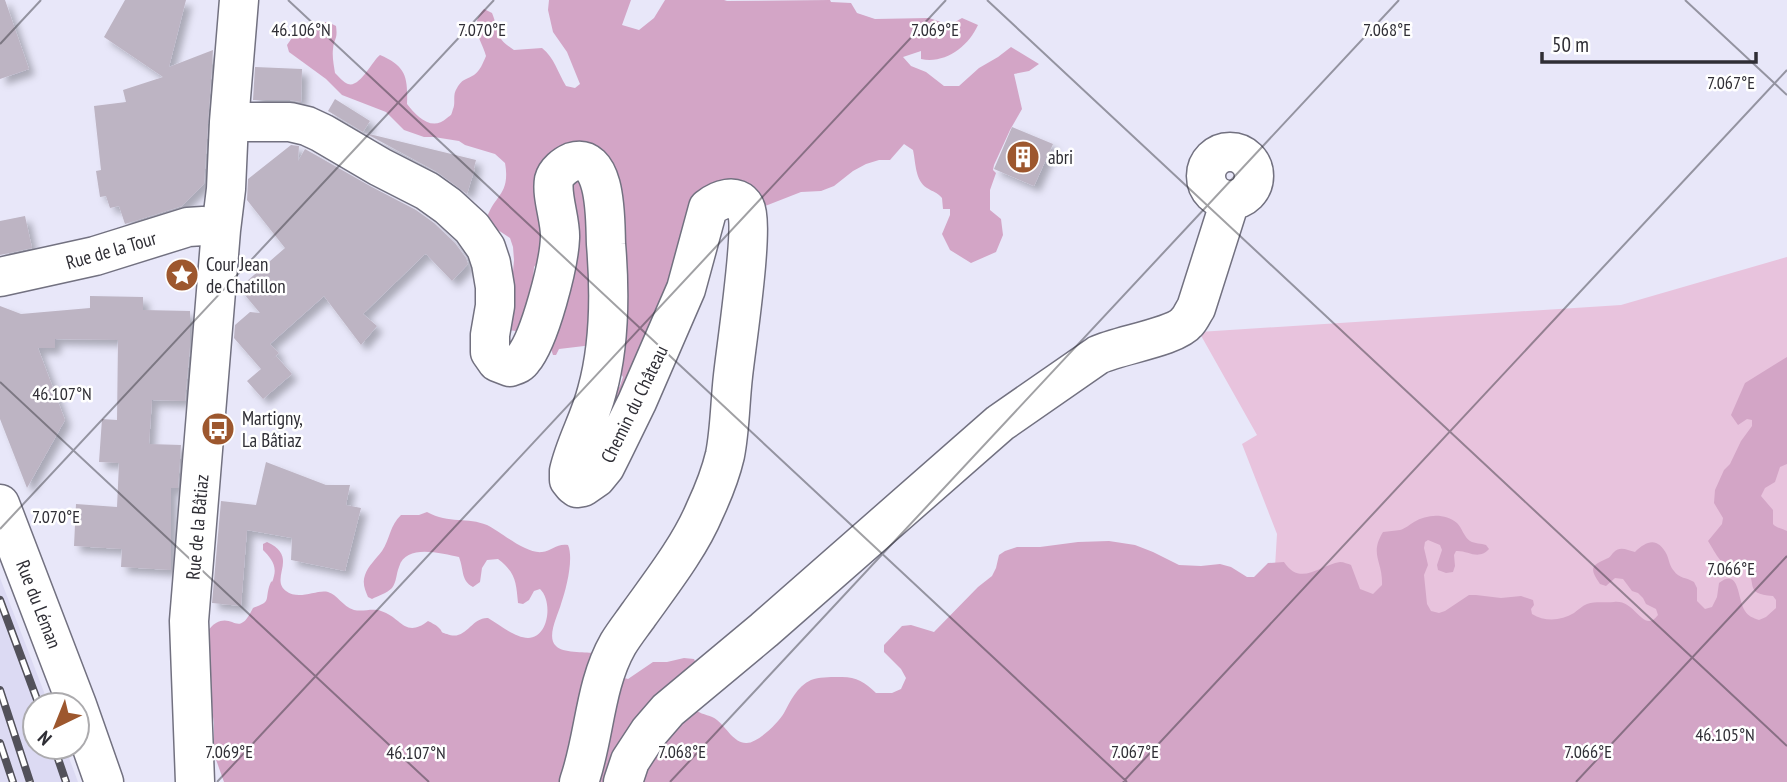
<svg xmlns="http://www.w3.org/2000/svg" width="1787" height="782" viewBox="0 0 1787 782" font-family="'PT Sans Narrow',sans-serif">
<defs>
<filter id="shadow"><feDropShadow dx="6" dy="6" stdDeviation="3.5" flood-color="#0004"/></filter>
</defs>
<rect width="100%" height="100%" fill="#e8e7f9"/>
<path fill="#dcdaf3" d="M0 578 49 705H35V747H65L78 782H0Z"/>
<path fill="#e8c3dd" d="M1787 257V782H1262L1277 534 1242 444 1257 435 1199 332 1621 305Z"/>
<path fill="#d3a5c6" d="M549 0H631L622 25 639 30 654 18 665 0H724L727 1 830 0 831 2 851 3 857 13 875 19 929 18 950 25 962 18 978 25C968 47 945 64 921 59V51L903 57 911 66 926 72 944 86H959L979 68 998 57 1011 47 1039 64 1029 71 1014 74 1022 109 1010 130 994 165 993 170 996 173 990 190V210L1001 219 1003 235 996 252 971 263 950 250 942 234 950 215V209H943L942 198C937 192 933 192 927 188 915 180 916 164 913 150L904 144 890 160H879L866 164 853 171 834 186 821 191 801 192 760 208 716 194 658 366 607 416 613 395 620 386 623 377 601 344 559 349 556 355H553L550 346 554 243 534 267 532 292 522 324 516 331 508 330 514 260 513 247 510 238 486 222C492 195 511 197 505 163L495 154 465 145 459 141 434 137H424L404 130 386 112 342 95 326 79 289 52 287 45 294 35 320 22H328L336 26C338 40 334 38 333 49 332 57 334 66 335 73 338 76 344 83 348 84 360 88 372 61 380 55 406 66 408 77 407 104 417 117 432 132 447 118 452 114 451 116 453 109 456 102 452 95 457 88 463 78 466 80 474 75 480 71 483 63 486 56 481 38 468 27 484 9L492 13C500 33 494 37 514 50L542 48C554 57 558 73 566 86L575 88 580 84 567 52 553 32 548 10Z
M1787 357V464L1780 467 1775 482 1765 488 1761 496 1773 510V524C1776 528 1782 528 1787 531V782H224L214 754V723L211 703 207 631C210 629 212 625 216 623 234 613 238 639 253 608 271 601 265 602 269 587 273 575 271 588 274 576 277 565 270 557 263 550V544L267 542C300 557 269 578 286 591 299 601 317 589 328 592 338 595 342 606 354 610 363 612 373 608 381 611 401 617 405 639 428 621 430 622 436 625 438 627 444 632 439 632 447 634 466 642 471 617 488 618 500 625 515 638 528 638 549 638 553 601 540 589L534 591 529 600 523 604 518 603C516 582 516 573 498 559L487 560 482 568 480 582 473 587C461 581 464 570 459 557 442 554 406 543 399 567 396 574 397 581 392 588 387 593 378 596 372 599L368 597C365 590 362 583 365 575 368 566 376 559 382 551 390 539 390 525 401 515H419L427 512C449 524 468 517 487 525 501 532 526 554 542 552 552 551 557 543 568 545 574 559 566 590 561 604 558 615 546 637 556 646 562 653 585 652 593 653L603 672 628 679 653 662H667L684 658 694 659 698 667 685 700C689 704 693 709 697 711 703 715 711 715 717 720 726 727 734 743 746 743 757 744 778 723 784 713 790 702 797 686 811 680 819 677 829 677 838 677 855 676 864 681 876 693H892L901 689 906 678 901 669 884 652V645L902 626 911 625 934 632 978 587 992 576 996 568 999 555 1005 551 1017 547H1040L1078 542 1109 541 1135 545 1153 552 1179 565 1201 566 1220 564 1231 567 1247 577H1254L1268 563 1284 562C1300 587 1320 565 1340 562 1344 562 1348 564 1351 565L1360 589 1373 594 1382 585C1383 561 1369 555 1383 532 1389 531 1395 531 1400 530 1405 529 1410 524 1414 522 1427 514 1445 513 1457 523 1462 528 1464 537 1470 541 1475 544 1481 543 1486 545L1489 549C1478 561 1468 550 1456 551L1454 555 1455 566 1453 572 1446 573 1438 570 1437 565 1442 550 1440 545 1428 540 1425 542 1424 548 1428 565 1424 575 1427 604 1431 611 1439 613 1445 611 1469 595H1476L1501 598 1521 596 1533 600 1534 605 1531 609 1532 614C1545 622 1561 621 1574 613 1578 610 1582 606 1587 604 1596 601 1605 603 1614 602 1636 599 1643 635 1658 615L1656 609 1646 604 1643 598 1638 593 1632 591 1623 579 1615 578 1606 586 1600 584C1590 569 1590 566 1606 559 1611 557 1610 556 1614 552 1620 546 1627 550 1635 552 1647 540 1658 537 1667 555 1669 560 1670 567 1674 571 1678 578 1688 578 1694 582L1697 588V601L1705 609 1712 607 1717 597 1719 583C1740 567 1737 599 1745 611 1748 616 1753 618 1759 620L1766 617 1776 608V600L1773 596C1742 594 1759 582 1745 568 1741 568 1737 569 1732 569 1721 566 1714 550 1708 541L1722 524 1723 518 1714 503 1715 490 1724 470 1730 464 1741 441 1752 426V420L1747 419 1738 425 1731 415 1745 383Z"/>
<path fill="#bdb4c3" filter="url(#shadow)" d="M0 0H5L29 69 0 79Z
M125 0H186L169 67 213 50 204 184 182 206 125 224 119 206 110 208 106 196 100 197 96 171 101 170 94 106 126 102 123 90 163 77 104 37Z
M255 67 302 69 301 102 290 100H253Z
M335 99 370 121 363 132 328 111Z
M1012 127 1053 144 1034 186 994 169Z
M365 133 476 160 474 168H475L467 194 437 172Z
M291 145 299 146 298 161 305 149 370 186 416 210 434 223 455 243 466 258 468 264 452 281 426 254 424 255 363 314 377 326 361 345 324 296 270 344 279 353 269 362 276 356 292 374 263 399 247 381 261 369 234 338 235 325 250 312 260 313 239 288 285 248 247 200 248 179Z
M25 216 32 248 0 255V221Z
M90 296 143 297V310L190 311V346L185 401 152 400 149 444 181 445 178 488H171V570L121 567 122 549 74 546 76 504 117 507 119 463 99 462 102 419 117 420 118 340 55 339V348H38L65 420 27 488 0 419V306L21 314 90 308Z
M266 462 326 485H350L346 505 361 508 345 571 291 560 292 538 247 530 241 606 212 603 221 501 256 505Z"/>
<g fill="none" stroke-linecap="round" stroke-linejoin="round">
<defs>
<path id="minor" d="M229 122H290L307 126 322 133 380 167 427 191 448 206 472 228 486 248 491 263 495 287V306L490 335V352L497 362 510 367C516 365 520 364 523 359 540 339 559 264 560 238 561 221 551 196 554 180 556 172 565 165 572 162 608 151 605 224 606 244 610 292 610 344 597 391 590 419 575 444 569 471V480L573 485 577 488 583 487 596 478 605 467 613 451 637 402 686 289 708 208C718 200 737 192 745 207 755 225 736 347 733 376 730 402 730 430 725 455 721 472 712 495 705 510 690 546 662 582 639 614 632 624 624 634 618 644 594 686 595 737 579 782
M1206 176a24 24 0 1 1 48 0a24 24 0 1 1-48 0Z
M0 277 95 256 188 227 203 226 221 230
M195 782 189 621 221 230 226 189 229 122 239 0
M623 782 630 761 649 732 668 710 764 630 1000 423 1098 355C1119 345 1175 337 1187 322 1191 318 1193 312 1196 308L1230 201"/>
<path id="major" d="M0 504 77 705
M77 705 104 782"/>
</defs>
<use href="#minor" stroke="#727180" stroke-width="41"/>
<use href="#major" stroke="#727180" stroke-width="41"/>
<use href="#minor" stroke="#fff" stroke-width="38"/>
<use href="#major" stroke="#fff" stroke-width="38"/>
<defs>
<path id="rail" d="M0 600 39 705
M0 690 30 782
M0 743 13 782
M54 747 66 782"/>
</defs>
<use href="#rail" stroke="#52515a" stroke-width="8"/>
<use href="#rail" stroke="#fff" stroke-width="5" stroke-dasharray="16" stroke-linecap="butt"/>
</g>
<path fill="none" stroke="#2f2e35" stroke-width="2" stroke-opacity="0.45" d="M288 0 1127 782M987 0 1787 746M1685 0 1787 95M0 44 41 0M0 382 429 782M0 529 494 0M217 782 946 0M670 782 1399 0M1123 782 1787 70M1576 782 1787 556"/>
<defs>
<symbol id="building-disc" viewBox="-11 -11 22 22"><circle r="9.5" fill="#9d572e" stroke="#fff"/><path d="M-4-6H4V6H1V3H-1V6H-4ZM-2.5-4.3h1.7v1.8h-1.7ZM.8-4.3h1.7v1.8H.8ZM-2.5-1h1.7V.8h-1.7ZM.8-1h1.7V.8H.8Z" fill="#fff"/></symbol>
<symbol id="sight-disc" viewBox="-11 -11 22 22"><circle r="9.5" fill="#9d572e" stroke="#fff"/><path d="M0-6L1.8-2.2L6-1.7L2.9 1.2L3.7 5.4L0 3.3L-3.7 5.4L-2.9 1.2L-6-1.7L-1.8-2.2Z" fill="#fff"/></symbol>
<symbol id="bus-disc" viewBox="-11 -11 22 22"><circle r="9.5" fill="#9d572e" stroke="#fff"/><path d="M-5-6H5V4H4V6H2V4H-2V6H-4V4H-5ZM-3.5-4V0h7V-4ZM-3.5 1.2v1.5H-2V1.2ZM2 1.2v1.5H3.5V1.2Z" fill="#fff"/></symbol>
</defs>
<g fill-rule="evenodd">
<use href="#building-disc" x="1004" y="138" width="38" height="38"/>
<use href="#sight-disc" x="163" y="256" width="38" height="38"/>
<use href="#bus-disc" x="199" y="410" width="38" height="38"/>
</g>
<g text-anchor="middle" stroke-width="5" stroke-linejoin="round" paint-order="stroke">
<g font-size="19" fill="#2f2e35" stroke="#fff" text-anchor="start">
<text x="1048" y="164">abri</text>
<text x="206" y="271">Cour Jean<tspan x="206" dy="22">de Chatillon</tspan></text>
<text x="242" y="425">Martigny,<tspan x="242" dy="22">La Bâtiaz</tspan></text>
</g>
<g font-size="19" fill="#2f2e35" stroke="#fff">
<text transform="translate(111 250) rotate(-16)" y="7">Rue de la Tour</text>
<text transform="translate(634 404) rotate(-64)" y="7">Chemin du Château</text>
<text transform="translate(197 527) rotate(-85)" y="7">Rue de la Bâtiaz</text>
<text transform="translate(39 604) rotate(69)" y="7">Rue du Léman</text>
</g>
</g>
<g font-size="18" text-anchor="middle" fill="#2f2e35" stroke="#fff" stroke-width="5" stroke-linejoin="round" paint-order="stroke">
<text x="301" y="36">46.106°N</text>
<text x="482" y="36">7.070°E</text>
<text x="935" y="36">7.069°E</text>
<text x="1387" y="36">7.068°E</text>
<text x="1731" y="89">7.067°E</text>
<text x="62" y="400">46.107°N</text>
<text x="56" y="523">7.070°E</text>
<text x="1731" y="575">7.066°E</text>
<text x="1725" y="741">46.105°N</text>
<text x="229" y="758">7.069°E</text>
<text x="682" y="758">7.068°E</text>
<text x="1135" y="758">7.067°E</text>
<text x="1588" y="758">7.066°E</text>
<text x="416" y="759">46.107°N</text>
</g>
<g transform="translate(56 726) rotate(223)"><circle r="33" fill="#ffffff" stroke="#acabae" stroke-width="2"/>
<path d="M0-5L12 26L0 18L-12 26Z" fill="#9d572e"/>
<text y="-10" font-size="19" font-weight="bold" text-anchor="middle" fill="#2f2e35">N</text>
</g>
<path d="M1542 52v10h214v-10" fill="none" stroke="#2f2e35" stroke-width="3.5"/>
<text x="1552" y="52" font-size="21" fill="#2f2e35" stroke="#ffffff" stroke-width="5" paint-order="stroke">50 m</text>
</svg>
